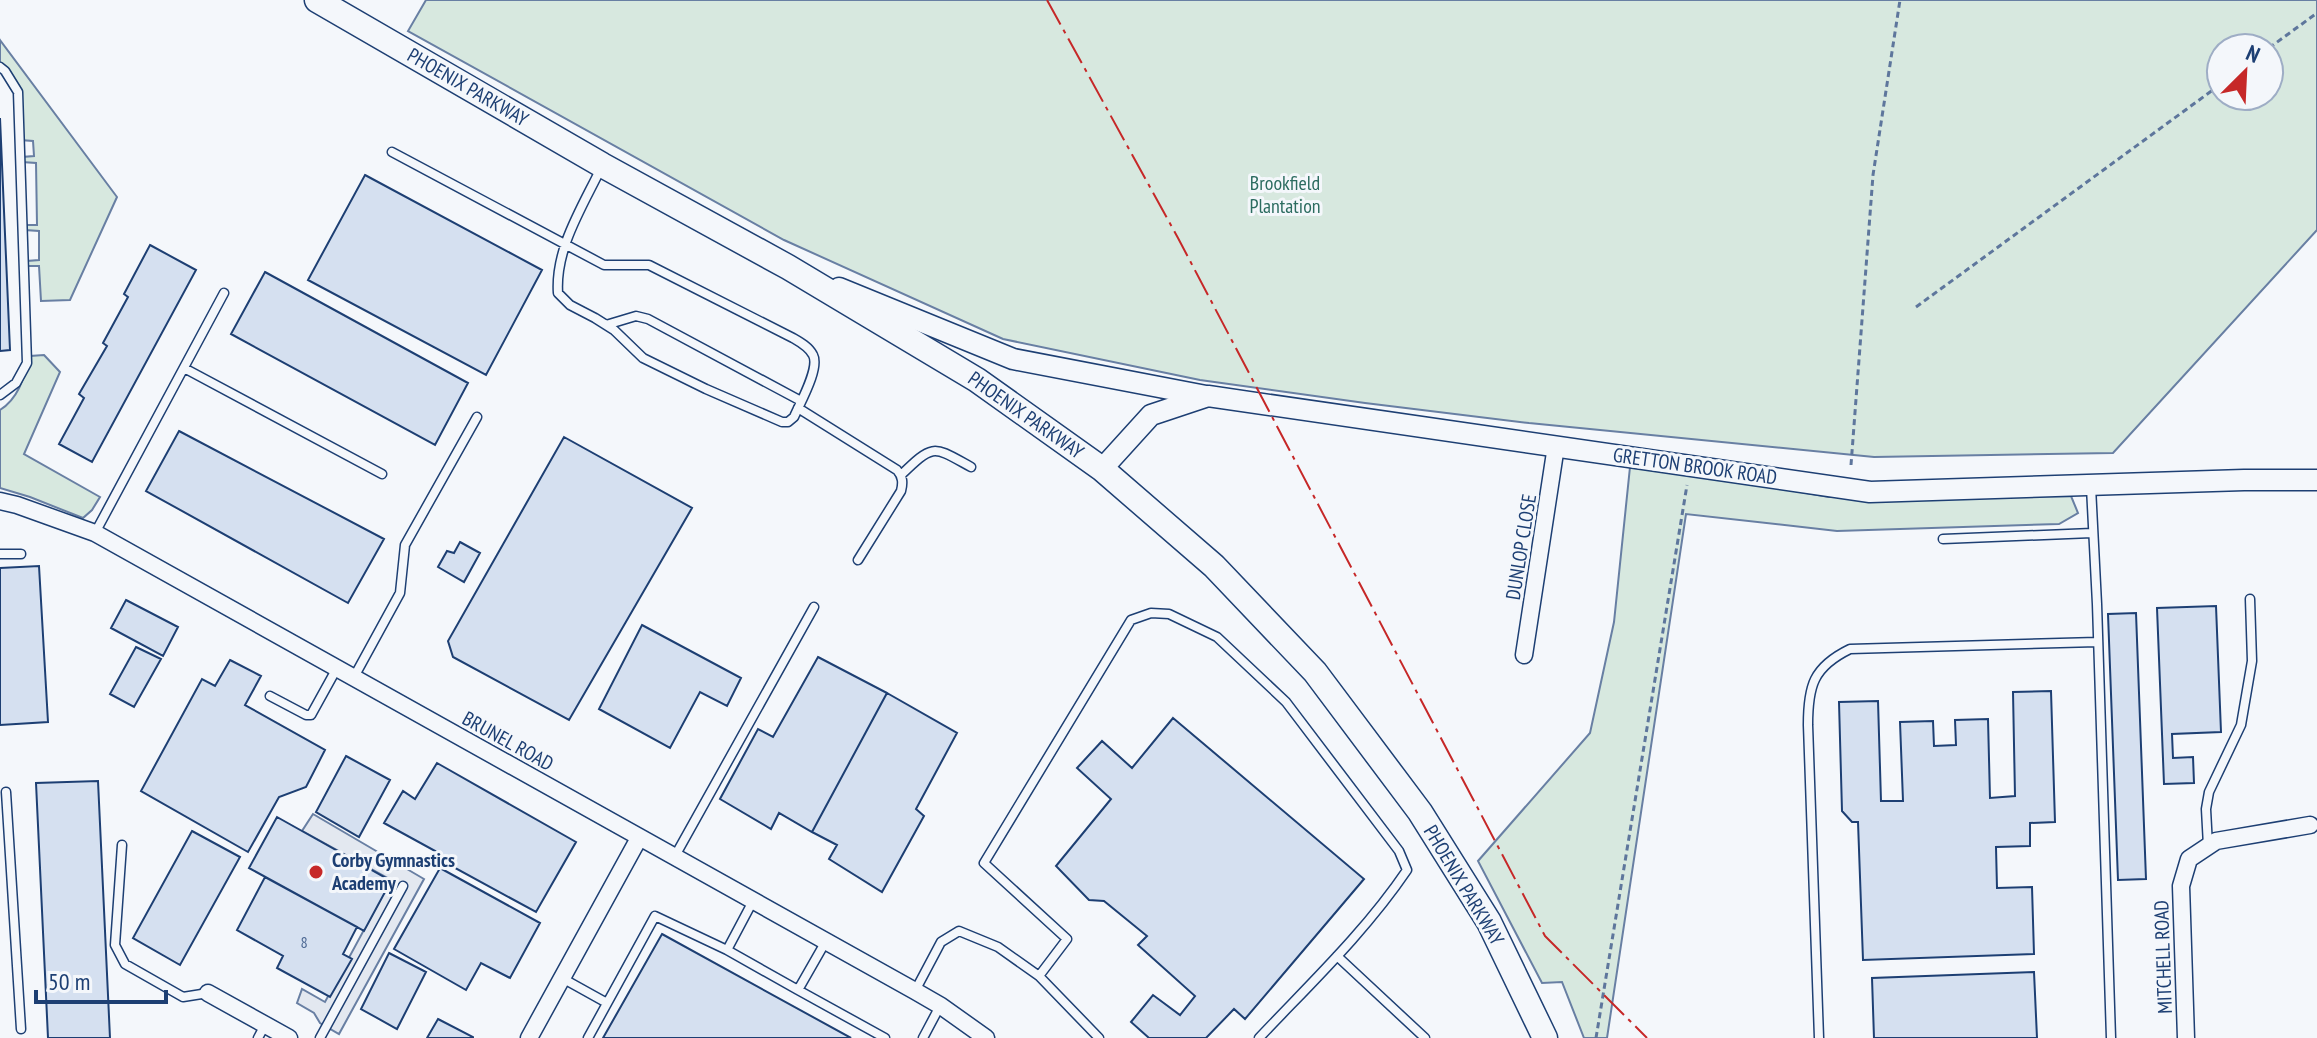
<svg xmlns="http://www.w3.org/2000/svg" width="2317" height="1038" viewBox="0 0 2317 1038" font-family="'PT Sans Narrow',sans-serif">
<rect width="100%" height="100%" fill="#f4f7fb"/>
<path fill="#d7e8df" stroke="#687fa3" stroke-width="2" fill-rule="evenodd" d="M426 0H2317V230L2113 453 1874 457 1529 423 1365 403 1200 380 1003 339 784 240 408 31ZM2221 48H2269V96H2221Z
M0 40 117 197 70 300 41 301 39 266H27V261L39 260V231L25 230V225H37L36 163 22 162V157L34 156 33 141 20 140C18 115 20 86 0 68Z
M44 355 60 372 24 454 100 497 92 510 83 518 30 497 0 488V410C19 398 24 377 30 356Z
M1630 467 1692 473 1829 497 2071 496 2078 513 2059 524 1837 531 1686 514 1607 1038H1584L1562 982 1542 983 1478 861 1590 733 1614 622Z"/>
<path fill="#e3e8f0" stroke="#687fa3" stroke-width="2" d="M313 814 424 879 339 1034 320 1023 314 1013 297 1003 302 989 325 1002 391 880 302 831Z"/>
<path fill="#d5e0f0" stroke="#1d3f73" stroke-width="2" d="M0 118 10 350 0 351Z
M365 175 542 270 486 375 308 280Z
M150 245 196 270 92 462 59 444 84 398 79 394 107 346 103 343 128 297 124 294Z
M265 272 468 383 435 445 231 334Z
M179 431 384 539 348 603 146 491Z
M564 437 692 508 569 720 453 657 448 641Z
M460 542 480 553 464 582 438 567 447 551 454 553Z
M39 566 48 722 0 725V568Z
M126 600 178 627 163 656 111 628Z
M2216 606 2221 732 2172 734 2173 758 2193 757 2194 783 2164 784 2157 608Z
M2136 613 2146 879 2118 880 2108 614Z
M642 625 741 678 727 706 700 692 670 748 599 709Z
M136 647 161 659 134 707 110 694Z
M818 657 887 693 812 832 779 813 771 829 720 799 758 729 773 737Z
M230 660 261 676 245 705 325 750 306 787 279 797 248 852 141 791 202 679 215 686Z
M2051 691 2055 822 2030 823V846L1996 847 1997 888 2032 887 2034 954 1863 960 1858 822H1852L1842 811 1839 702 1878 701 1881 801H1903L1900 722 1933 721 1934 746 1956 745 1955 720 1988 719 1990 798 2015 796 2013 692Z
M887 693 957 733 916 809 924 816 882 892 829 859 837 845 812 832Z
M1173 718 1364 879 1245 1019 1234 1009 1206 1038H1149L1131 1022 1153 995 1180 1015 1195 996 1138 945 1147 936 1104 901 1089 900 1056 866 1111 799 1077 768 1102 741 1132 768Z
M346 756 390 780 359 837 316 812Z
M437 763 576 842 536 912 435 857 437 852 384 823 403 791 415 799Z
M98 781 110 1038H48L36 783Z
M277 817 391 881 364 931 249 868Z
M192 831 240 857 180 965 133 938Z
M440 868 540 923 510 978 481 963 466 990 394 949Z
M265 877 357 927 343 954 352 959 330 997 277 968 283 956 237 930Z
M662 934 851 1038H603Z
M389 953 426 972 397 1029 361 1009Z
M2034 972 2037 1038H1874L1872 978Z
M438 1019 473 1037V1038H427Z"/>
<g fill="none" stroke-linecap="round" stroke-linejoin="round">
<defs>
<path id="service" d="M0 67 5 71 18 92 27 363 16 383 0 395
M392 152 604 265H649L793 338C800 342 809 347 813 355 820 368 800 403 794 417L788 422H782L706 389 643 358 614 330 595 318 570 305 558 293C555 248 583 206 602 166
M606 325 636 316 648 319 801 401
M184 368 382 474
M798 408 897 470C903 477 903 483 901 491L858 560
M901 475C934 443 933 446 971 467
M2091 487 2097 604 2111 1038
M95 533 224 293
M1943 539 2092 533
M0 554H21
M354 677 400 593 405 545 477 417
M270 696 306 715H311L337 668
M6 792 21 1029
M122 845 115 945 125 964 183 997 208 993
M2208 846 2206 809 2209 792 2241 725 2252 661 2250 599
M675 856 814 607
M753 901 727 950 798 990 826 941
M1337 956 1425 1038
M1039 976 1067 939 984 863 1131 620 1151 613 1169 614 1217 637 1286 702 1399 851 1407 870C1365 932 1310 984 1259 1038
M562 978 607 1003
M798 990 885 1038
M915 991 941 942 959 931 998 947 1039 976 1099 1038
M258 1038 265 1025
M320 1038 403 886
M588 1038 655 916 727 950
M923 1038 940 1006
M1819 1038 1808 725C1808 686 1813 667 1850 649L2097 642"/>
<path id="minor" d="M0 501 17 505 95 533 915 991 941 1006 986 1038
M1524 655 1556 446
M208 993 289 1038
M529 1038 639 838
M2186 1038 2181 886 2189 859 2216 841 2310 825"/>
<path id="tertiary" d="M839 288 1013 359 1206 396
M1102 469 1151 415 1208 396 1870 492 2244 480H2317"/>
<path id="primary" d="M317 0 602 165 788 267 977 380 1102 469 1214 566 1315 672 1420 812 1489 922 1545 1038"/>
</defs>
<use href="#service" stroke="#1d3f73" stroke-width="11"/>
<use href="#minor" stroke="#1d3f73" stroke-width="19"/>
<use href="#tertiary" stroke="#1d3f73" stroke-width="23"/>
<use href="#primary" stroke="#1d3f73" stroke-width="27"/>
<path stroke="#5e769c" stroke-width="3" stroke-dasharray="6 4" stroke-linecap="butt" d="M2269 48 2317 13
M1916 307 2221 84
M1851 465 1873 175 1900 0
M1596 1038 1687 485"/>
<use href="#service" stroke="#f4f7fb" stroke-width="8"/>
<use href="#minor" stroke="#f4f7fb" stroke-width="16"/>
<use href="#tertiary" stroke="#f4f7fb" stroke-width="20"/>
<use href="#primary" stroke="#f4f7fb" stroke-width="24"/>
<path stroke="#c62828" stroke-width="2" stroke-dasharray="28 6 4 6" stroke-linecap="butt" d="M1047 0 1178 238 1545 936 1647 1038"/>
</g>
<circle fill="#c62828" stroke="#f4f7fb" stroke-width="3" cx="316" cy="872" r="8"/>
<g text-anchor="middle" stroke-width="6" stroke-linejoin="round" paint-order="stroke">
<g font-size="16" fill="#4b6792">
<text x="304" y="948">8</text>
</g>
<g font-size="20" fill="#1d3f73" stroke="#f4f7fb">
<text transform="translate(468 87) rotate(30)" y="7">PHOENIX PARKWAY</text>
<text transform="translate(1026 415) rotate(35)" y="7">PHOENIX PARKWAY</text>
<text transform="translate(1695 466) rotate(8)" y="7">GRETTON BROOK ROAD</text>
<text transform="translate(1521 547) rotate(-81)" y="7">DUNLOP CLOSE</text>
<text transform="translate(508 741) rotate(29)" y="7">BRUNEL ROAD</text>
<text transform="translate(1464 885) rotate(59)" y="7">PHOENIX PARKWAY</text>
<text transform="translate(2163 957) rotate(-92)" y="7">MITCHELL ROAD</text>
</g>
<g font-size="20" fill="#2c6c60" stroke="#f4f7fb">
<text x="1285" y="190">Brookfield<tspan x="1285" dy="23">Plantation</tspan></text>
</g>
<g font-size="20" font-weight="bold" fill="#1d3f73" stroke="#f4f7fb" text-anchor="start">
<text x="332" y="867">Corby Gymnastics<tspan x="332" dy="23">Academy</tspan></text>
</g>
</g>
<g transform="translate(2245 72) rotate(24)"><circle r="38" fill="#f4f7fb" stroke="#9eadc5" stroke-width="2"/>
<path d="M0-6L14 30L0 20L-14 30Z" fill="#c62828"/>
<text y="-12" font-size="22" font-weight="bold" text-anchor="middle" fill="#1d3f73">N</text>
</g>
<path d="M36 990v12h130v-12" fill="none" stroke="#1d3f73" stroke-width="4"/>
<text x="48" y="990" font-size="24" fill="#1d3f73" stroke="#f4f7fb" stroke-width="6" paint-order="stroke">50 m</text>
</svg>
